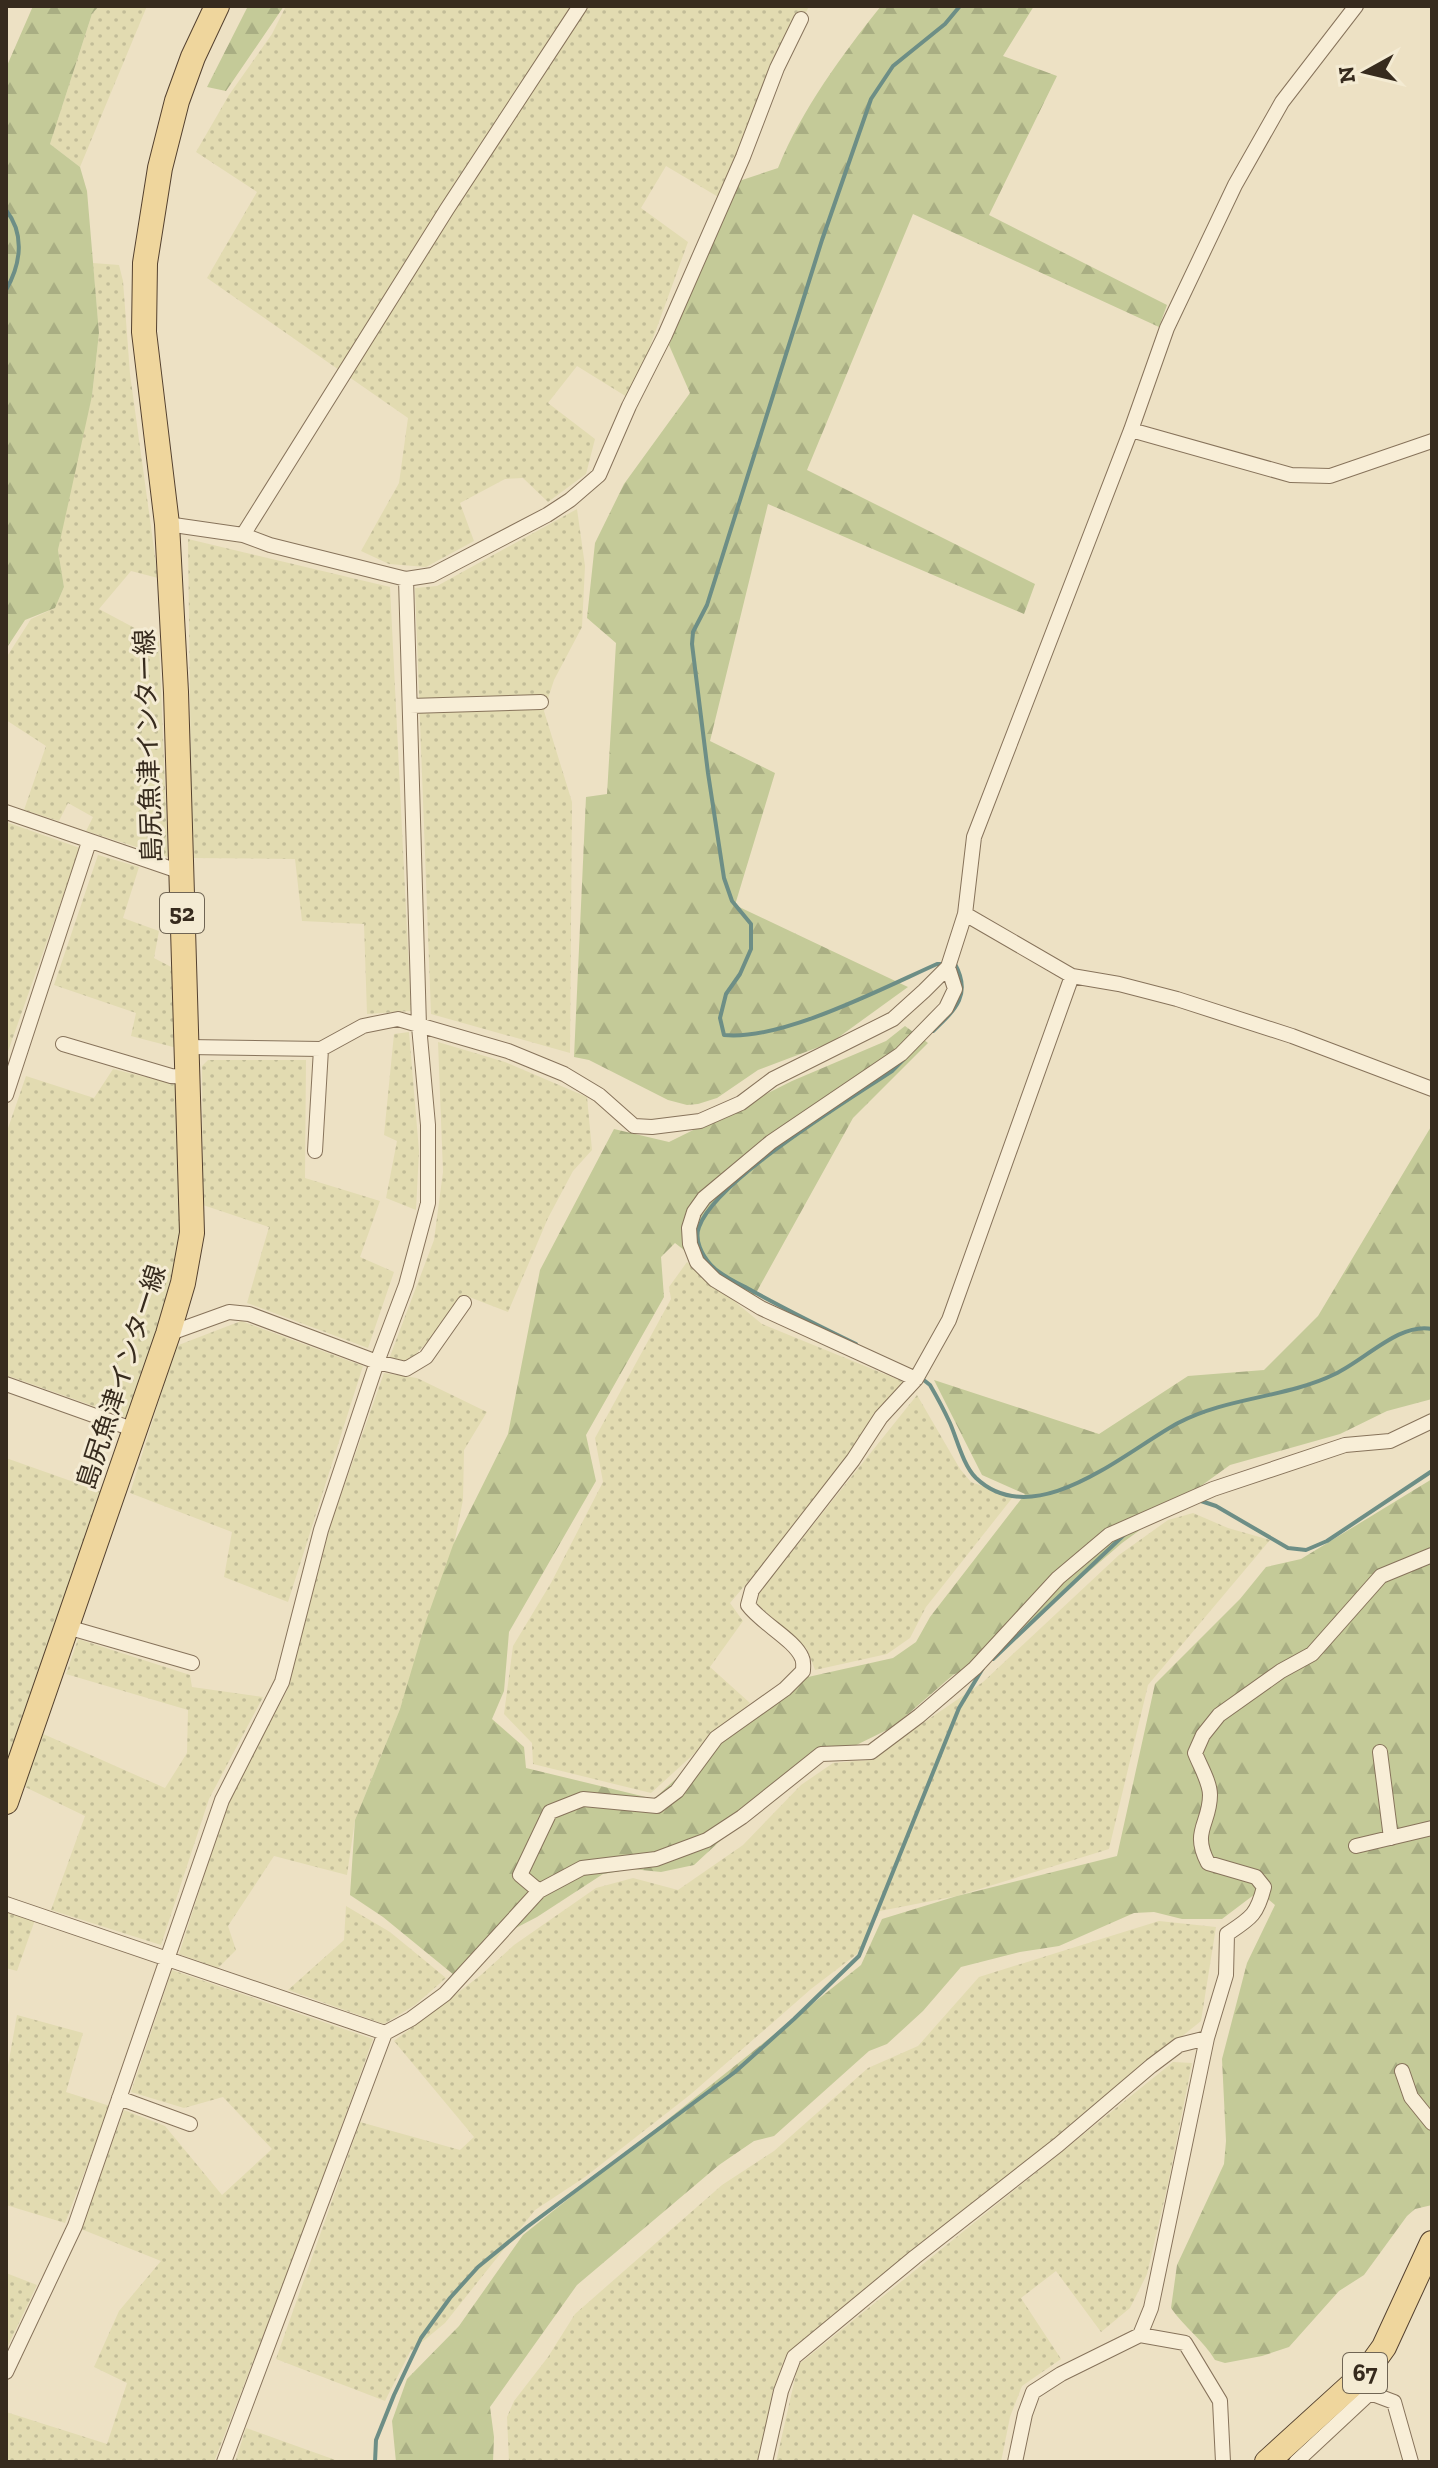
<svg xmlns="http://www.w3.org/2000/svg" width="1438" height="2468" viewBox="0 0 1438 2468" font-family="'Zilla Slab','Noto Sans JP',serif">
<defs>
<pattern id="farmland-dots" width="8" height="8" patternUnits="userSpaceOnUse" patternTransform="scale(2)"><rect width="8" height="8" fill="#e2dbb1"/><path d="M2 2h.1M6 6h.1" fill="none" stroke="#c2bc98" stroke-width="1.8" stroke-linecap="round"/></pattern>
<pattern id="forest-firs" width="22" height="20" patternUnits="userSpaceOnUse" patternTransform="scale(2)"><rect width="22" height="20" fill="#c4ca98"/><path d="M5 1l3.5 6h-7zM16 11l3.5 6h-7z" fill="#a9ae83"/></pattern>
</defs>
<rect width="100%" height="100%" fill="#ede1c4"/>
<path fill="url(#farmland-dots)" d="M99 6H147L80 167 50 144 92 14Z
M286 6H809L720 198 666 166 641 208 688 242 648 352 627 397 577 366 548 403 595 439 586 474 548 502 523 478 505 479 460 503 474 541 426 567 389 564 361 551 399 483 408 418 207 278 257 192 196 152 229 95 272 34Z
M93 263 119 265 123 281 130 374 158 578 131 571 99 609 159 641 168 857 86 831 93 817 68 803 59 821 24 810 46 746 6 720V658L31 619 55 608 64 587 58 550 68 486 92 396 99 333Z
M577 509 585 566 582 627 554 680 544 711 572 802 570 1053 431 1014 415 588 437 586Z
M188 539 390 587 411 1011 367 1014 364 924 302 921 295 859 192 858Z
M6 822 80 848 6 1057Z
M98 855 139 867 123 918 159 931 154 958 175 969 177 1048 131 1036 136 1013 54 985Z
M409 1032 419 1151 416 1210 386 1198 397 1141 384 1135 394 1034Z
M438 1042 505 1062 587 1097 592 1150 573 1171 548 1218 508 1312 464 1295 432 1337 411 1359 401 1363 389 1359 434 1240 443 1172Z
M208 1060H306L305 1178 380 1201 360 1257 394 1272 368 1348 247 1303 269 1227 203 1205 202 1066Z
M113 1069 178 1085 182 1216 177 1270 130 1419 6 1375V1134L26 1076 94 1098Z
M687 1262 762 1324 904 1382 773 1552 730 1603 743 1621 710 1667 750 1703 651 1793 533 1764 532 1743 504 1714 513 1646 551 1583 603 1482 595 1438 671 1299 669 1287Z
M241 1321 363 1366 288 1602 224 1577 232 1532 130 1493 176 1346Z
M384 1373 417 1378 487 1412 464 1450 463 1500 453 1549 400 1709 355 1820 347 1875 274 1856 228 1926 236 1950 218 1968 179 1954 229 1798 287 1691 330 1526Z
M917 1395 960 1469 971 1482 1013 1497 926 1607 910 1638 887 1654 815 1670 807 1649 757 1604 760 1591Z
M6 1458 102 1492 6 1765Z
M1193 1513 1228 1528 1270 1540 1148 1685 1109 1849 957 1896 880 1911 857 1954 811 1989 691 2094 585 2177 535 2210 445 2323 410 2352 385 2401 276 2359 360 2122 460 2150 474 2137 394 2041 481 1975 514 1945 596 1888 633 1878 678 1890 743 1845 801 1785 833 1763 869 1760 983 1682 1119 1555 1168 1520Z
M78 1639 190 1675 192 1687 263 1697 209 1799 161 1945 51 1910 85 1816 23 1786 41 1733 165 1788 187 1753 188 1710 66 1674Z
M346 1906 390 1932 446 1978 415 2005 384 2024 288 1990 344 1940Z
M6 1912 35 1920 17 1971 6 1968Z
M1159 1921 1216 1927 1201 2021 786 2356 773 2390 758 2462H509L507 2417 514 2401 548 2357 575 2314 722 2185 774 2151 868 2068 918 2046 979 1977Z
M172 1970 373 2039 300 2240 214 2462H6V2412L107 2444 127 2383 94 2367 119 2311 161 2261 81 2229 124 2110 165 2126 222 2195 272 2149 223 2097 184 2108 131 2092Z
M17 2015 83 2033 66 2092 110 2106 65 2223 6 2205V2077Z
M1173 2062 1192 2063 1168 2184 1147 2274 1130 2308 1101 2332 1056 2271 1021 2298 1061 2359 1022 2386 1010 2417 1001 2462H776L798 2365Z
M6 2273 37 2285 6 2350Z
M246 2428 341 2462H235Z"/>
<path fill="url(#forest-firs)" d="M33 6H99L92 14 50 144 80 167 87 191 99 333 92 396 58 550 64 587 55 608 25 620 6 649V68Z
M248 6H284L226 91 207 87Z
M881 6H1034L1003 56 1057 76 989 215 1167 305 1159 327 913 214 807 470 1035 584 1024 614 768 504 710 741 775 773 735 905 908 987 832 1042 758 1070 717 1098 698 1104 687 1105 668 1100 589 1060 574 1057 586 797 607 794 616 643 587 618 595 543 624 484 690 393 669 345 739 181 778 168C802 109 842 55 881 6Z
M905 1026 928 1043 853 1118 751 1302 675 1243 661 1257 664 1297 586 1435 596 1481 509 1632 504 1691 492 1719 524 1747 526 1768 654 1799 722 1736 799 1679 893 1658 916 1642 930 1617 1025 1494 982 1475 934 1380 1099 1434 1188 1376 1264 1370 1318 1316 1432 1125V1399L1387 1411 1340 1434 1230 1465 1122 1543 987 1659 953 1675 893 1727 787 1779 694 1865 661 1872 632 1869 603 1874 537 1917 483 1945 454 1975 383 1917 350 1895 355 1820 400 1709 426 1621 453 1545 508 1434 540 1270 614 1129 669 1142 792 1081 886 1041Z
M1432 1479V2205L1415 2209 1407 2216 1364 2275 1339 2291 1289 2347 1262 2356 1225 2363 1215 2360C1203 2340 1185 2328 1171 2308L1177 2265 1224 2164 1226 2141 1222 2059 1247 1963 1275 1905 1259 1891 1222 1919H1182L1154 1912 1134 1913 1059 1946 1020 1952 961 1967 923 2011 887 2044 869 2051 774 2136 754 2141 719 2165 577 2285 490 2407 494 2437 493 2462H396L392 2421 407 2379 459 2326 523 2235 861 1965 882 1919 957 1896 1117 1856 1155 1684 1240 1599 1266 1567 1301 1559Z"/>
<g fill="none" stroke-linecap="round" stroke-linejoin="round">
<path stroke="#6d8e86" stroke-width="4" d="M6 210C25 234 21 264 6 290
M933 1031C955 1010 972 995 955 964H937C883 988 782 1041 724 1035L720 1018 726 994 740 974 751 949V924L732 901 724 878 708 773 692 644 693 632 707 605 822 240 871 99 893 66 945 24 960 6
M856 1344C819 1326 783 1308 747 1288 735 1282 720 1275 711 1265 702 1255 694 1240 699 1227 716 1180 847 1101 892 1071L904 1059
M920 1377 930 1385C937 1397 944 1410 950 1423 957 1439 963 1465 976 1478 1035 1534 1126 1451 1178 1423 1227 1397 1286 1398 1335 1374 1365 1360 1400 1322 1432 1329
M1198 1500 1216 1506 1288 1548 1306 1550 1327 1541 1432 1471
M993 1659 1126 1533
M375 2462 376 2440 394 2395 421 2338 450 2298 478 2267 527 2227 735 2072 794 2019 859 1956 959 1708 983 1668"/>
<defs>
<path id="street" d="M1131 430 1291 475 1330 476 1432 441
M167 524 243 535 270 545 406 579 432 575 547 515 570 500 599 475 629 406 665 335 743 157 777 68 801 19
M243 535 447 209 580 6
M410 706 541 702
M6 812 181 872
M965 914 1072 976 1119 984 1177 999 1292 1036 1432 1089
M63 1044 171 1076 189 1077
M188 1047 321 1049 363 1026 398 1019 508 1051 564 1074 599 1095 634 1126 652 1127 700 1121 741 1103 773 1079 893 1019 924 991 948 967 965 914 974 837 1131 430 1167 328 1235 185 1282 102 1356 6
M6 1095 89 842
M315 1151 321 1049
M168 1334 229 1312 249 1314 377 1362 406 1369 426 1357 464 1303
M916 1379 761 1308 715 1280 697 1262 690 1244 689 1228 694 1212 704 1198 771 1142 901 1054 946 1008 955 989 948 967
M6 1384 135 1430
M67 1627 192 1663
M1380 1752 1391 1838
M1356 1846 1432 1828
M539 1891 520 1875 550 1812 583 1799 657 1806 677 1791 716 1738 785 1689 803 1671C803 1667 804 1662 802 1658 795 1640 761 1623 748 1605L752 1590 853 1460 881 1417 916 1379 949 1320 1072 976
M6 1904 385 2033
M1207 2038 1226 1975 1227 1934C1251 1918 1257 1915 1264 1887L1256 1877 1208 1863C1191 1831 1210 1824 1210 1795 1210 1782 1200 1766 1195 1753L1203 1735 1219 1715 1281 1671 1312 1654 1381 1576 1432 1555
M1402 2071 1411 2097 1432 2123
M119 2098 190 2124
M6 2372 75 2226 222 1800 282 1682 321 1530 377 1362 406 1285 428 1203V1125L419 1026 406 579
M224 2462 385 2033 411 2019 445 1994 539 1891 582 1868 656 1859 707 1840 742 1817 821 1754 871 1752 919 1716 975 1668 1058 1578 1109 1535 1213 1489 1345 1445 1390 1441 1432 1421
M765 2462 781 2391 794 2357 915 2257 1058 2145 1151 2066 1179 2045 1207 2038 1151 2308 1140 2335
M1015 2462 1025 2414 1033 2392 1061 2374 1140 2335 1185 2343 1220 2401 1223 2462
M1296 2462 1370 2393 1394 2402 1411 2462"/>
<path id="primary" d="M6 1802 168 1334 183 1283 192 1233 176 692 167 524 144 332 145 263 160 168 177 101 193 57 217 6
M1267 2462 1366 2372 1384 2347 1432 2243"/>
</defs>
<use href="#street" stroke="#87735b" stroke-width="16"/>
<use href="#primary" stroke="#54412f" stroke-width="26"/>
<use href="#street" stroke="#f8eed7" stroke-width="14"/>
<use href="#primary" stroke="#efd69d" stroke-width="24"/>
</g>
<g text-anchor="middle" stroke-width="6" stroke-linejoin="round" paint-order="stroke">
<g fill="#f4ebd3" stroke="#706554" stroke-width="2">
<rect x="160" y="893" width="44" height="40" rx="6"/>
<rect x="1343" y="2353" width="44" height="40" rx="6"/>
</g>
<g font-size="24" font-weight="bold" fill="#372b1e">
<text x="182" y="921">52</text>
<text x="1365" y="2381">67</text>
</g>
<g font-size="26" fill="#372b1e" stroke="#f4ebd3">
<text transform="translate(148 746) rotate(-92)" y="9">島尻魚津インター線</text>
<text transform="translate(121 1377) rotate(-72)" y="9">島尻魚津インター線</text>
</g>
</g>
<rect width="1438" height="2468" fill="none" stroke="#372b1e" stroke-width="16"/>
<g transform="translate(1366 72) rotate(262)" stroke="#f4ebd3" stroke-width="6" paint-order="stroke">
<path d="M0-6L14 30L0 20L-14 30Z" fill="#372b1e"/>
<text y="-12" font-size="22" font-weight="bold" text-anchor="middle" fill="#372b1e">N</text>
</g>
</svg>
